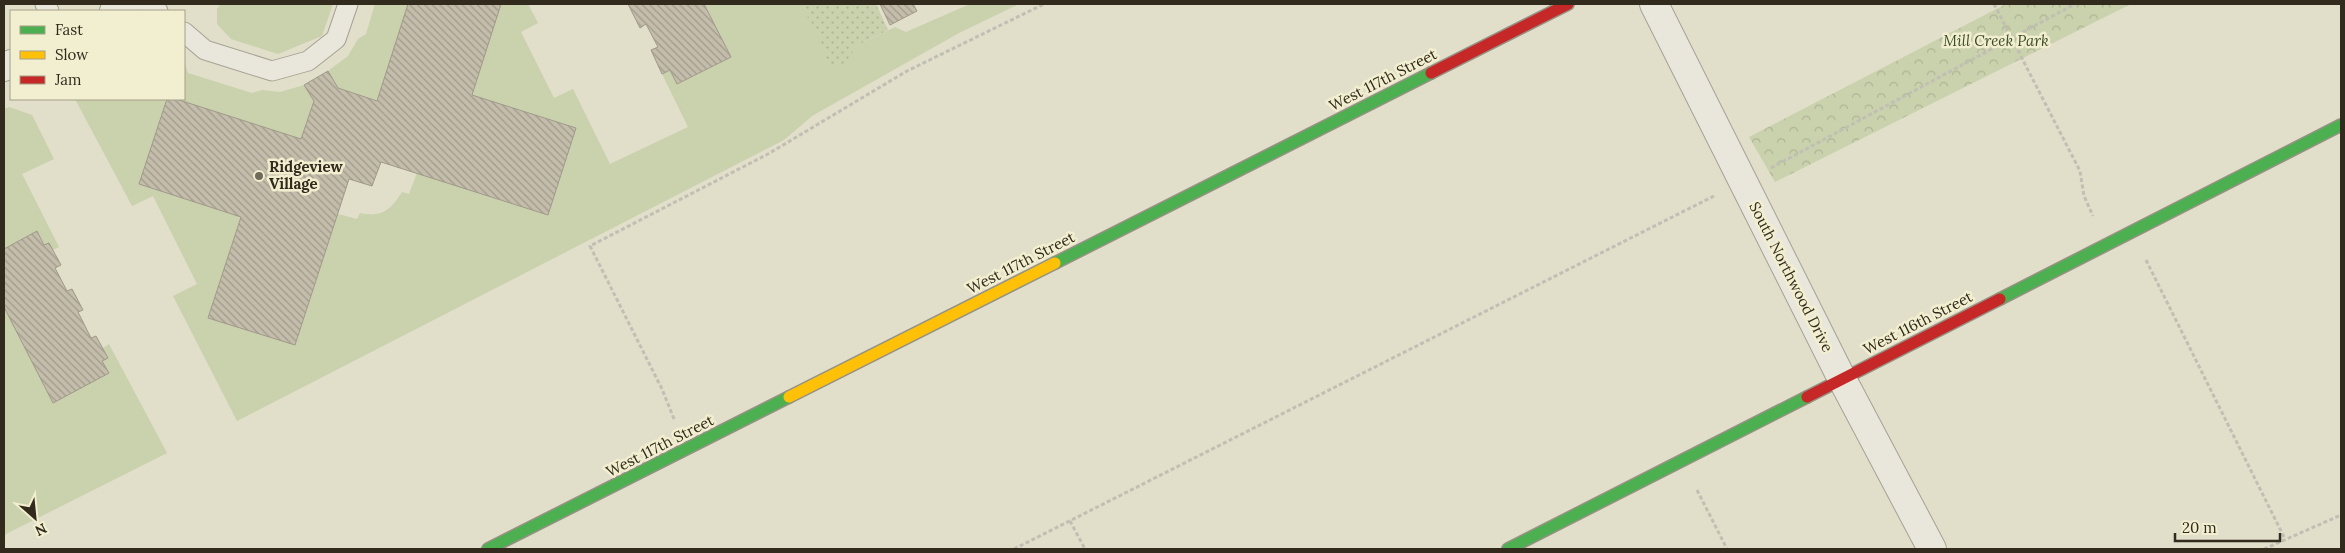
<svg xmlns="http://www.w3.org/2000/svg" width="2345" height="553" viewBox="0 0 2345 553" font-family="Lora,serif">
<defs>
<pattern id="forest-crowns" width="20" height="18" patternUnits="userSpaceOnUse" patternTransform="scale(1.25)"><rect width="20" height="18" fill="#cad1ad"/><path d="M2 6a3 3 0 1 1 6 0M12 15a3 3 0 1 1 6 0" fill="none" stroke="#aeb494"/></pattern>
<pattern id="garden-dots" width="8" height="8" patternUnits="userSpaceOnUse" patternTransform="scale(1.25)"><rect width="8" height="8" fill="#cad1ad"/><path d="M2 2h.1M6 6h.1" fill="none" stroke="#aeb494" stroke-width="1.8" stroke-linecap="round"/></pattern>
<pattern id="building-back-hatch" width="6" height="6" patternUnits="userSpaceOnUse" patternTransform="scale(1.25)"><rect width="6" height="6" fill="#c4bdab"/><path d="M-1 5l2 2M0 0l6 6M5-1l2 2" fill="none" stroke="#a09a8b"/></pattern>
</defs>
<rect width="100%" height="100%" fill="#e1deca"/>
<path fill="#cad1ad" d="M221 4H333L322 36 278 54 231 39 217 24V9Z
M375 4H408L377 101 338 88 328 71 348 56 358 39 366 34Z
M501 4H528L538 23 521 32 554 98 573 89 610 164 688 127 662 74 670 70 677 84 731 57 704 4H803C813 33 828 34 854 47L895 27 906 32 970 4H1019L959 33 812 116 784 140 237 421 173 296 197 284 153 196 132 206 75 99H167L139 184 241 217 208 317 295 345 338 214 357 219 360 213C381 218 391 210 402 192L409 194 417 173 548 215 576 128 472 95Z
M184 61 188 73 252 93 262 90 280 92 304 85 314 101 301 139 176 99H184Z
M9 107 32 115 54 159 22 174 59 247 53 250 44 245 37 231 4 249V109Z
M4 307 53 402 109 373 102 361 108 358 103 348 109 344 167 453 4 535Z"/>
<path fill="url(#forest-crowns)" d="M2006 4H2131L1775 182 1749 137Z"/>
<path fill="url(#garden-dots)" d="M803 4H876L888 30 854 47 852 54 842 66 830 67 815 28 807 16Z"/>
<path fill="url(#building-back-hatch)" stroke="#a0998a" d="M408 4H501L472 95 576 128 548 215 381 162 372 186 349 179 295 345 208 318 241 217 139 184 167 99H176L301 139 314 101 304 85 328 71 338 88 377 101Z
M628 4H704L731 57 677 84 670 70 662 74 651 50 658 47 646 24 640 28Z
M880 4H913L917 11 890 25Z
M37 231 44 245 49 243 61 265 55 268 67 291 72 289 83 310 78 312 91 338 96 336 108 358 102 361 109 373 53 403 4 307V249Z"/>
<g fill="none" stroke-linecap="round" stroke-linejoin="round">
<defs>
<path id="lane" d="M45 4 49 11
M149 4 158 11
M184 32 205 50 272 71 308 61 336 39 348 4"/>
<path id="street" d="M1654 4 1842 379 1932 549
M114 11 129 4
M4 67 11 64"/>
<path id="fast" d="M1055 263 1431 73
M2000 299 2341 125
M488 549 789 397
M1508 549 1807 397"/>
<path id="slow" d="M789 397 1055 263"/>
<path id="jam" d="M1431 73 1568 4
M1807 397 2000 299"/>
</defs>
<use href="#lane" stroke="#a5a294" stroke-width="21"/>
<use href="#street" stroke="#a5a294" stroke-width="30"/>
<use href="#fast" stroke="#959284" stroke-width="14"/>
<use href="#slow" stroke="#959284" stroke-width="14"/>
<use href="#jam" stroke="#959284" stroke-width="14"/>
<path stroke="#c1bfb3" stroke-width="3" stroke-dasharray="4 2.5" stroke-linecap="butt" d="M1994 4 2080 171 2084 196 2093 216
M1771 168 2075 4
M2146 260 2285 539
M674 419 662 389 590 246 768 154 907 71 1044 4
M1697 490 1727 549
M1070 521 1085 549
M1014 549 1714 196
M2264 549 2341 515"/>
<use href="#lane" stroke="#e9e7db" stroke-width="19"/>
<use href="#street" stroke="#e9e7db" stroke-width="28"/>
<use href="#fast" stroke="#4caf50" stroke-width="11"/>
<use href="#slow" stroke="#ffc107" stroke-width="11"/>
<use href="#jam" stroke="#c62828" stroke-width="11"/>
</g>
<circle fill="#6f6a5a" stroke="#f2eed0" stroke-width="2" cx="259" cy="176" r="5"/>
<g text-anchor="middle" stroke-width="5" stroke-linejoin="round" paint-order="stroke">
<g font-size="15" font-style="italic" fill="#3c4d26" stroke="#f2eed0">
<text x="1996" y="46">Mill Creek Park</text>
</g>
<g font-size="15" fill="#322b1d" stroke="#f2eed0">
<text transform="translate(1383 80) rotate(-27)" y="5">West 117th Street</text>
<text transform="translate(1021 263) rotate(-27)" y="5">West 117th Street</text>
<text transform="translate(1791 277) rotate(63)" y="5">South Northwood Drive</text>
<text transform="translate(1918 323) rotate(-27)" y="5">West 116th Street</text>
<text transform="translate(660 446) rotate(-27)" y="5">West 117th Street</text>
</g>
<g font-size="15" font-weight="bold" fill="#322b1d" stroke="#f2eed0" text-anchor="start">
<text x="269" y="172">Ridgeview<tspan x="269" dy="17">Village</tspan></text>
</g>
</g>
<rect width="2345" height="553" fill="none" stroke="#322b1d" stroke-width="10"/>
<rect x="10" y="10" width="175" height="90" fill="#f2eed0" stroke="#a5a088"/>
<rect x="20" y="26" width="25" height="8" fill="#4caf50" stroke="#a5a088"/>
<text x="55" y="35" font-size="15" fill="#322b1d">Fast</text>
<rect x="20" y="51" width="25" height="8" fill="#ffc107" stroke="#a5a088"/>
<text x="55" y="60" font-size="15" fill="#322b1d">Slow</text>
<rect x="20" y="76" width="25" height="8" fill="#c62828" stroke="#a5a088"/>
<text x="55" y="85" font-size="15" fill="#322b1d">Jam</text>
<g transform="translate(35 518) rotate(153)" stroke="#f2eed0" stroke-width="4" paint-order="stroke">
<path d="M0-4L9 19L0 12L-9 19Z" fill="#322b1d"/>
<text y="-8" font-size="14" font-weight="bold" text-anchor="middle" fill="#322b1d">N</text>
</g>
<path d="M2175 533v8h105v-8" fill="none" stroke="#322b1d" stroke-width="2.5"/>
<text x="2182" y="533" font-size="15" fill="#322b1d" stroke="#f2eed0" stroke-width="4" paint-order="stroke">20 m</text>
</svg>
